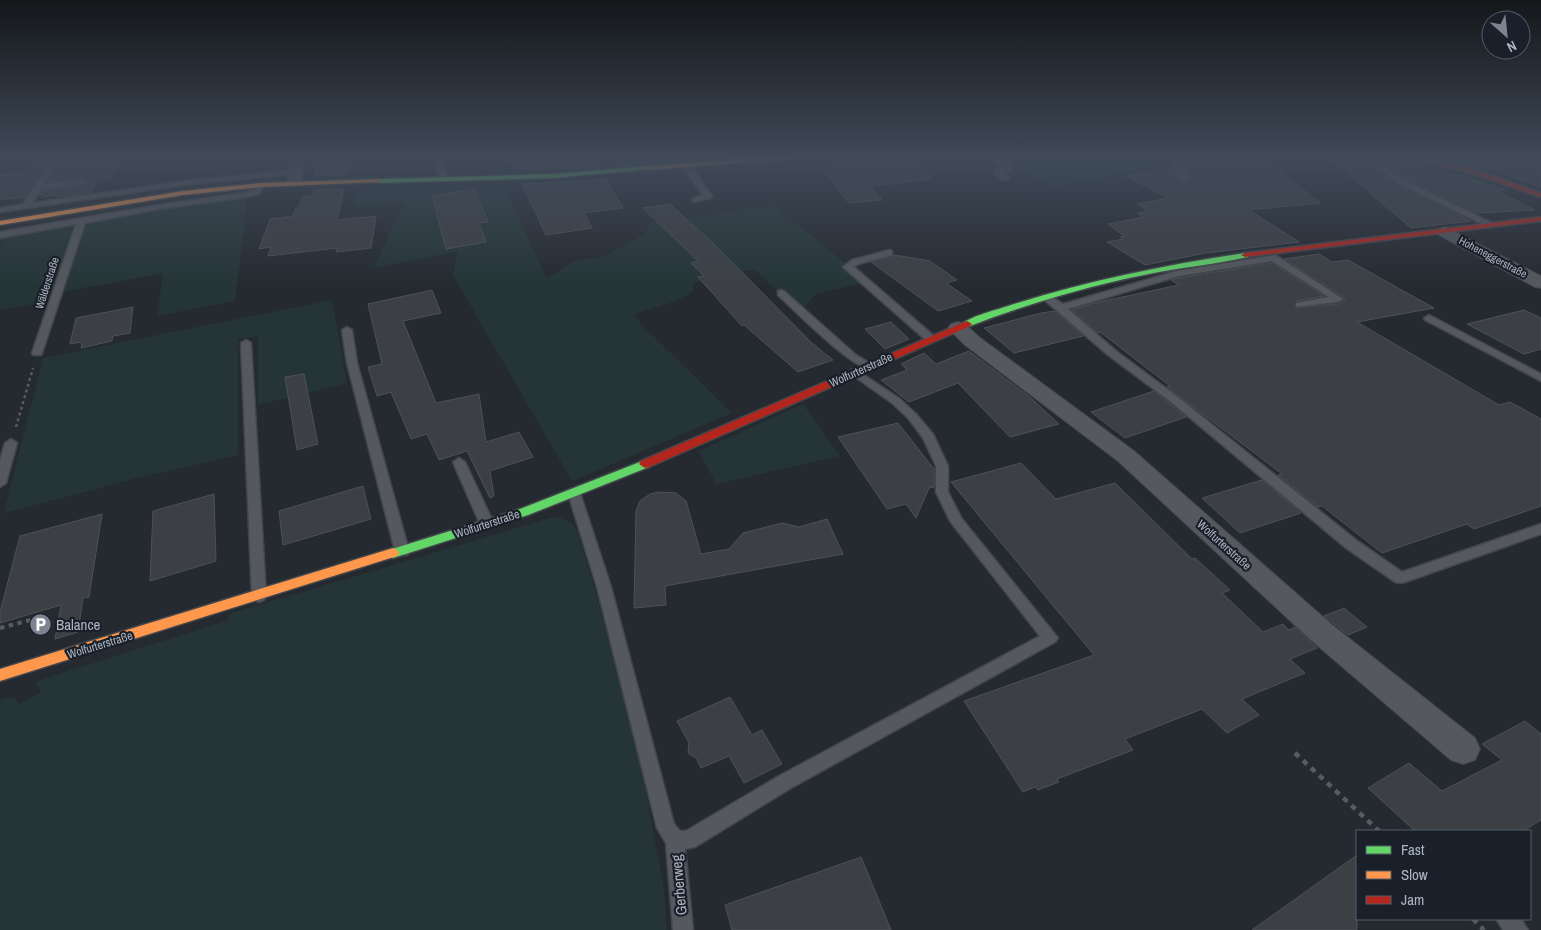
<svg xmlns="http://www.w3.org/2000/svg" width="1541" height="930" viewBox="0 0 1541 930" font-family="'Archivo Narrow',sans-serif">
<rect width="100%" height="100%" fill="#252a30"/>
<path fill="#253537" d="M1007 157H1174L1117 175 1051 188Z
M503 184 547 279 572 262 604 256 645 234 651 223 774 205 845 263 844 269 861 283 816 294 803 308 782 289 776 290 754 269 693 283 694 291 673 302 635 314 640 323 732 413 572 481 453 275 458 251 374 268 404 203 355 206V193L364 189Z
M243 198 247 201 235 301 157 316 163 273 64 292 84 228 88 224 126 215Z
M56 227 72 230 48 301 0 310V249L7 236Z
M332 300 347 383 258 405V336L238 339V455L137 478 4 513 43 358Z
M803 404 840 456 716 484 699 451Z
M559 517 571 523 578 532C607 632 638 733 654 836 660 867 667 899 666 930H0V700L5 698H15L19 704 41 692 35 683 43 679 229 620V614L550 518Z"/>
<path fill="#3c4045" stroke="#4d5158" d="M73 157H122L111 178 98 180 90 193 57 197 58 195 42 197 44 194 39 195 42 191 82 186 88 183 82 178 48 182 57 167 47 164 26 197 0 200V175L27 172 33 164 72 159Z
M316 157H352L347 175 315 176Z
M509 157H603L604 165 516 170Z
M1197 157H1264L1320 203 1249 210 1299 242 1206 253 1145 265 1107 242 1123 239 1120 237 1124 236 1108 224 1144 217 1137 213 1148 211 1137 204 1167 198 1126 176 1172 168 1181 182 1189 183 1192 178 1183 166H1186L1181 163Z
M1358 157 1396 185 1471 221 1411 228 1330 158 1358 159Z
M1374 157H1399L1403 162 1464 176 1505 190H1496L1535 210 1477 213 1404 177Z
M912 159 933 179 870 186 882 200 849 203 822 168Z
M1541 159V187L1485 168 1533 163Z
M607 179 608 183 623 208 584 213 592 228 546 235 522 184Z
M344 189 337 220 376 216 371 248 336 252 337 248 268 256 271 247 259 249 270 219 293 216 296 208H299L302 197 313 196 314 190Z
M474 189 488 222 479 223 486 242 446 249 432 196Z
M670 204 717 247 813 344 833 360 798 372 744 325 742 326 698 277 704 276 691 263 698 261 643 208Z
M1319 254 1332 262 1348 260 1434 308 1357 322 1499 405 1510 402 1541 419V506L1474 529 1467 524 1382 553 1322 506 1318 507 1278 475 1282 474 1167 387 1170 386 1100 332 1098 333 1072 310 1094 303 1179 285 1171 280 1179 278 1272 263 1324 296 1296 301 1295 308 1339 304 1345 300 1344 297 1284 259Z
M895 255 930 261 957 280 946 283 972 301 938 311 871 262Z
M432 290 441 313 403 321 436 403 479 394 486 442 519 432 533 457 490 471 494 496 490 498 467 451 439 460 427 434 411 439 391 392 377 396 368 367 382 364 368 304Z
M133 307 130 333 113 336 112 341 81 348 82 342 70 344 76 318Z
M1524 310 1541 318V349L1524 354 1467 324Z
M1055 311 1083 336 1014 353 984 328 1041 313Z
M891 322 909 339 885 349 865 329Z
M969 351 1031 398 1059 424 1010 437 958 383 909 402 881 380 907 370 901 364 924 353 936 364Z
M304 374 318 444 297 450 285 377Z
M1154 391 1186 417 1125 438 1091 412Z
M898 423 934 469V487L929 488 916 518 906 504 887 509 838 437Z
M1021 463 1056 499 1115 483 1192 559 1195 558 1230 590 1222 593 1263 632 1283 624 1289 630 1295 627 1317 648 1290 659 1305 673 1242 699 1259 715 1227 733 1202 709 1125 739 1133 750 1057 779 1059 782 1038 790 1035 787 1023 792 964 701 1094 655 951 482Z
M1262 480 1301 513 1240 533 1202 498Z
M363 486 371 519 283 545 279 511Z
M660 492 676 493 686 501 701 554 729 549 743 533 782 523 799 527 827 519 843 554 665 586 666 605 634 608 636 511 640 501 650 494Z
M214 494 216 561 150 581 153 511Z
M102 514 89 597 83 598 78 632 55 639 61 605 0 623V612L20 536Z
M1344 608 1367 627 1348 635 1324 616Z
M730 697 752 735 762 730 782 764 744 783 729 756 701 768 696 758 688 753 689 743 677 721Z
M1525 721 1541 734V820L1523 831H1415L1368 788 1409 763 1442 791 1502 760 1482 744Z
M1357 855V930H1252Z
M861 857 891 930H732L725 905Z"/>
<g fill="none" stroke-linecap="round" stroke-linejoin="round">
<defs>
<path id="lane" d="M432 157H439L449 180 448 182 441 180Z
M616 157H624V161L634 170 633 172H627L618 164Z
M990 157H998L1012 166V170L1003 173 1009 178 1008 180H1002L995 174V170L1003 168Z
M1181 157H1195L1178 162 1190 179 1189 181H1183L1169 161Z
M1362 157H1370L1403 179 1496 225 1489 227 1397 183Z
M683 164H689L712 196 711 198 693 202V198L703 195 682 166Z
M48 166 55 168 44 184 82 180 86 182 82 184 41 189 32 203 184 181 295 170 299 172 295 174 184 185 0 212V208L23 204Z
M258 183 265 185 259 194 246 197 159 209 85 223 42 353 41 355H33L32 353 76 224 0 238V232L159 205 245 193 253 190Z
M889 250 892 251V255L858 264 854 267 935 337 936 339 935 341H927L843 267 852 260Z
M1275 255 1343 299 1338 302 1296 307V303L1329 297 1272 261 1179 276 1068 309 1116 351 1179 398 1356 540 1402 572 1541 524V534L1405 582 1400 583 1395 582 1346 548 1171 402 1108 355 1041 297 1043 295H1049L1063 304 1177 271Z
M781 290 784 291 856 355 873 365 874 367 873 369C856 373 793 309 778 295V291Z
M1429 315 1541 374V381L1425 320 1424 318Z
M347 327 352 330 357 363 409 551 407 555H397L395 551 347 363 342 330Z
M246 340 251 343 266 596 264 600 259 602 254 600 252 596 241 343Z
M855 369 900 399 916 414 933 434 948 466V492L962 519 1058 638 1055 642 791 788 695 847 685 849 693 930H673L666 843 657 828 597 587 568 493 569 490 574 489 580 493 611 587 674 824 680 831H686L779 776 1040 636 950 521 936 492V466L923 438 908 418 892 403 851 374 850 372 851 370Z
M11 439 17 443 6 483 0 487V460L5 443Z
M459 458 465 462 494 524 492 527H482L480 524 453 462Z
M1496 919H1521L1528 930H1503Z"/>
<path id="street" d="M290 157H304L301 183 299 186H289L287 183Z
M1494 157H1540L1533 161 1451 170 1444 166 1451 162Z
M1445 227 1541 276V288L1535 287 1439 235 1437 232 1439 229Z
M958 322 965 324 979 337 1134 451 1331 624 1475 738 1480 749 1475 760 1463 764 1451 760 1311 640 1118 461 965 345 948 328 951 324Z"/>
<path id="fast" d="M648 166 650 167V169L553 178 379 183 376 181 379 179 553 174Z
M1245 253H1248V257C1212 265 1175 268 1139 276 1081 288 1025 305 970 326H964L962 324C971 316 996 310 1008 306 1085 281 1165 265 1245 253Z
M645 460 649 461 651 464 649 467 528 515 393 558 389 556 387 553 389 550 520 509Z"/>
<path id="slow" d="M765 157H795L792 159 648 170 645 168 648 166Z
M379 179 382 181 381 182 261 187 183 195 0 225V221L183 191 261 183Z
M393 548 397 550 399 553 397 556 0 681V669Z"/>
<path id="jam" d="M1406 157C1452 157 1498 178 1541 193V197L1467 172Z
M1541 217V221L1245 257 1241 255 1245 253Z
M967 321 972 324 970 326 649 467 645 468 639 464 641 461Z"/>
</defs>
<use href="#lane" stroke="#42464b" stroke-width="3"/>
<use href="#street" stroke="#42464b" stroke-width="2"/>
<use href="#fast" stroke="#42464b" stroke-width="3"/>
<use href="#slow" stroke="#42464b" stroke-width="3"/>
<use href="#jam" stroke="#42464b" stroke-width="3"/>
<path stroke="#585c62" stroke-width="2.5" stroke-dasharray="3 3" stroke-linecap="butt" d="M16 427 33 368"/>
<path stroke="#585c62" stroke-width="4" stroke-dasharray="4.5 4.5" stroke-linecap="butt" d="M0 628 39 618"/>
<path stroke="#585c62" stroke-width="4.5" stroke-dasharray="5.5 5.5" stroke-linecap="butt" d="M1295 753 1379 831
M1473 919 1484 930"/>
<use href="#lane" fill="#55585e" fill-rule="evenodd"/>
<use href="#street" fill="#55585e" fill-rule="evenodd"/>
<use href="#fast" fill="#63d668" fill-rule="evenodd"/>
<use href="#slow" fill="#ff974d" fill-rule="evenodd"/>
<use href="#jam" fill="#b3261e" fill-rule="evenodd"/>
</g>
<linearGradient id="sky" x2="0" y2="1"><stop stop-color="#14171a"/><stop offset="0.55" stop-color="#404a59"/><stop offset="1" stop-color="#404a59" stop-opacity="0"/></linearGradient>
<rect width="1541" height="287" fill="url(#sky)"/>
<defs>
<symbol id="parking-disc" viewBox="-11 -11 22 22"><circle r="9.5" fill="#7e848f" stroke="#19202a"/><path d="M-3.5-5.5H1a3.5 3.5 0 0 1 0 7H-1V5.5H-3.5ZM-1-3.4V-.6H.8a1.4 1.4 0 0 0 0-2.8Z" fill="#fff"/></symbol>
</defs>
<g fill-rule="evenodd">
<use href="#parking-disc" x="28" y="612" width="25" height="25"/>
</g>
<g text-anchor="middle" stroke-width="4.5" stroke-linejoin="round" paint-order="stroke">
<g font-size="11" fill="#aeb5c2" stroke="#19202a">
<text transform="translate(1493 257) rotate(28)" y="4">Hoheneggerstraße</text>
<text transform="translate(47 283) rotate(-72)" y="4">Wälderstraße</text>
</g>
<g font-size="12" fill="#aeb5c2" stroke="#19202a">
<text transform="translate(861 370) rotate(-24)" y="4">Wolfurterstraße</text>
<text transform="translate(487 524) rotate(-18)" y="4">Wolfurterstraße</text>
<text transform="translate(1224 545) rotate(42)" y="4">Wolfurterstraße</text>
<text transform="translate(100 645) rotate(-17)" y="4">Wolfurterstraße</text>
</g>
<g font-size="15" fill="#aeb5c2" stroke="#19202a" text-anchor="start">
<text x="56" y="630">Balance</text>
</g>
<g font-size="15" fill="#aeb5c2" stroke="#19202a">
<text transform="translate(679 885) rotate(-95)" y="5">Gerberweg</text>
</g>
</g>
<rect x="1356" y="830" width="175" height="90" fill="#19202a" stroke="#555c67"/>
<rect x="1366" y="846" width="25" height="8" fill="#63d668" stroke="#555c67"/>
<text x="1401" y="855" font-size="15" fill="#aeb5c2">Fast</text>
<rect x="1366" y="871" width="25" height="8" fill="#ff974d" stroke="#555c67"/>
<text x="1401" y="880" font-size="15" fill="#aeb5c2">Slow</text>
<rect x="1366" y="896" width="25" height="8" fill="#b3261e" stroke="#555c67"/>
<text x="1401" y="905" font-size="15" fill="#aeb5c2">Jam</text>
<g transform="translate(1506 35) rotate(153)"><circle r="24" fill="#19202a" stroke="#555c67"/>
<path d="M0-4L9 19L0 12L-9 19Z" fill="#7e848f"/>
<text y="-8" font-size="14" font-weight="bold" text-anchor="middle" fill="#aeb5c2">N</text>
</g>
</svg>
